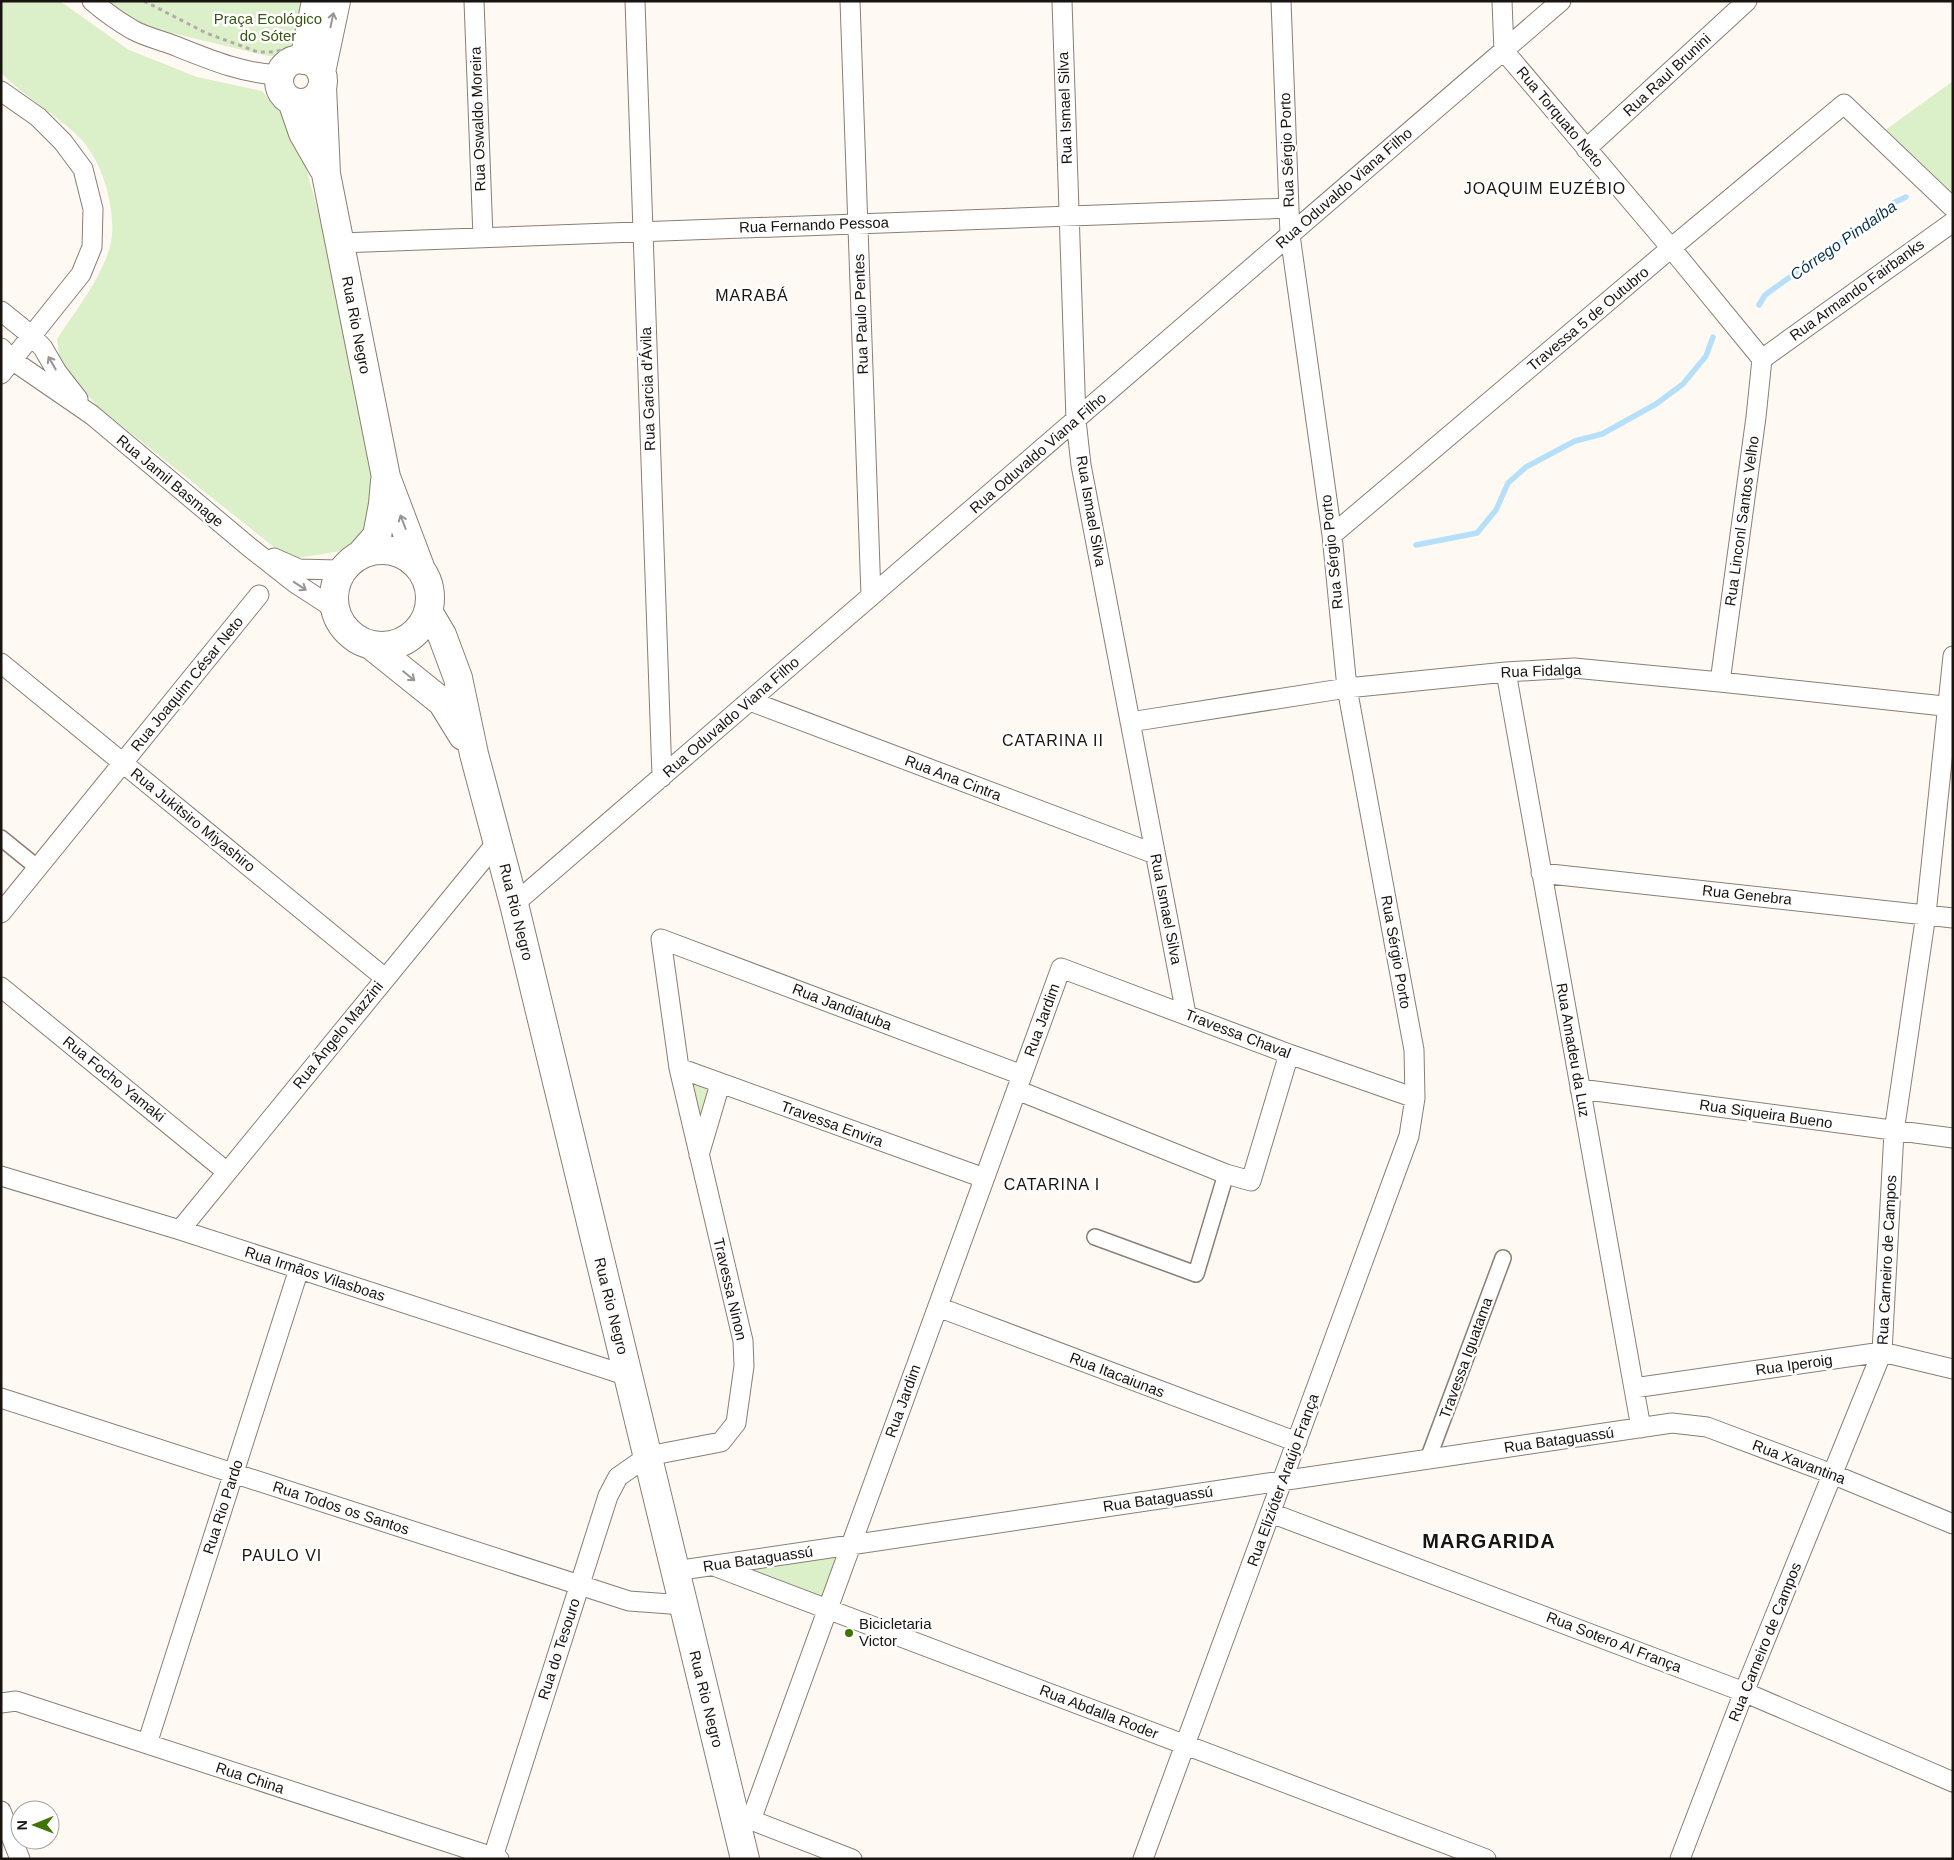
<svg xmlns="http://www.w3.org/2000/svg" width="1954" height="1860" viewBox="0 0 1954 1860" font-family="Arial,sans-serif">
<rect width="100%" height="100%" fill="#fff9f4"/>
<path fill="#dbf0c8" d="M1 1H60L129 50 197 77 262 91 279 111 299 143 332 261 379 492 367 533 347 550 298 558 275 548 97 406 60 361 57 339C74 313 103 276 110 246 115 229 111 207 107 190 102 171 94 154 81 139 56 114 26 98 1 73Z
M101 1H311L299 51 282 57 268 56 138 25Z
M1953 81V195L1884 131Z
M689 1078 709 1085 699 1125Z
M839 1551 821 1601 731 1567Z"/>
<g fill="none" stroke-linecap="round" stroke-linejoin="round">
<path stroke="#b6dff9" stroke-width="5.5" d="M1759 305 1765 295 1826 251 1868 226 1891 204 1906 197
M1416 545 1477 533 1496 510 1508 483 1526 467 1575 441 1602 434 1656 404 1683 384 1706 356 1713 337"/>
<defs>
<path id="pedestrian" d="M1 838 38 868
M1095 1237 1196 1274 1226 1174
M1428 1459 1503 1258"/>
<path id="minor" d="M92 1C105 12 119 22 133 30 146 37 160 40 173 45 208 59 243 74 281 75
M474 1 483 237
M635 1 662 777
M850 1 871 596
M1062 1 1076 420 1081 465 1186 1014
M1502 1 1504 51 1671 248 1762 359
M1 91 38 117 63 142 83 169 93 209 92 247 81 274 1 374
M1586 149 1747 1
M340 243 1289 208
M1 311 32 336 43 348 57 372 78 399
M1 348 12 360 92 415 248 546 295 583 335 609
M1762 359 1953 222
M1332 535 1671 248 1844 104 1953 208
M274 558 299 569 337 570 345 566
M1 663 385 978
M1506 672 1641 1428
M1720 682 1756 417 1762 359
M750 701 1155 854
M1130 722 1347 688 1506 672 1574 668 1720 682 1953 707
M1541 873 1953 918
M514 904 1561 1
M1 913 259 595
M1 987 227 1172
M679 1068 984 1178
M1580 1089 1953 1138
M1017 1090 1226 1174 1251 1181 1289 1054
M699 1155 720 1084
M1 1176 180 1230 628 1376
M180 1230 498 841
M938 1307 1297 1442
M1634 1388 1882 1352 1953 1369
M1 1398 629 1601 684 1605
M1271 1513 1744 1692 1953 1782
M714 1566 1486 1859
M675 1571 1672 1423 1707 1427 1832 1474 1953 1524
M1 1703 16 1701 499 1859
M147 1744 299 1269
M1 1811 20 1859
M751 1820 1061 968 1289 1054 1415 1098
M751 1820 852 1859
M493 1857 608 1496 618 1477 648 1456 721 1442 736 1423 744 1366 743 1341 679 1068 661 939 1022 1075
M1143 1859 1409 1136 1415 1098 1414 1050 1347 688 1332 535 1290 235 1281 1
M1680 1859 1744 1692 1882 1352 1894 1132 1926 914 1953 656"/>
<path id="secondary" d="M279 81a22 22 0 1 1 44 0a22 22 0 1 1-44 0Z
M304 60 316 1
M321 72 336 1
M322 87 326 174 386 477 420 567
M292 101 303 133 323 168
M334 598a48 48 0 1 1 96 0a48 48 0 1 1-96 0Z
M362 553 377 536 383 504 385 481
M429 613 442 635 458 678 474 754 514 904 745 1859
M371 645 442 702 463 736"/>
</defs>
<use href="#pedestrian" stroke="#8b7e74" stroke-width="18"/>
<use href="#minor" stroke="#8b7e74" stroke-width="21"/>
<use href="#secondary" stroke="#8b7e74" stroke-width="30"/>
<path stroke="#b2aca8" stroke-width="3" stroke-dasharray="4 4" stroke-linecap="butt" d="M144 1 206 33 258 52H273L282 50"/>
<use href="#pedestrian" stroke="#fff" stroke-width="15"/>
<use href="#minor" stroke="#fff" stroke-width="19"/>
<use href="#secondary" stroke="#fff" stroke-width="28"/>
</g>
<defs><path id="oneway-shaft" d="M-6 0H5M1.5-3L5.5 0L1.5 3" fill="none" stroke-width="1.6" stroke-linecap="round" stroke-linejoin="round" transform="scale(1.25)"/></defs>
<g stroke="#989593">
<use href="#oneway-shaft" transform="translate(332 20) rotate(-78)"/>
<use href="#oneway-shaft" transform="translate(52 363) rotate(-120)"/>
<use href="#oneway-shaft" transform="translate(403 522) rotate(-111)"/>
<use href="#oneway-shaft" transform="translate(300 586) rotate(33)"/>
<use href="#oneway-shaft" transform="translate(409 676) rotate(39)"/>
</g>
<circle fill="#3e7504" stroke="#fff" stroke-width="2" cx="849" cy="1633" r="5"/>
<g text-anchor="middle" stroke-width="5" stroke-linejoin="round" paint-order="stroke">
<g font-size="15" fill="#395714" stroke="#fff">
<text x="268" y="24">Praça Ecológico<tspan x="268" dy="17">do Sóter</tspan></text>
</g>
<g font-size="15" fill="#191410" stroke="#fff">
<text transform="translate(1667 75) rotate(-43)" y="5">Rua Raul Brunini</text>
<text transform="translate(1065 108) rotate(-92)" y="5">Rua Ismael Silva</text>
<text transform="translate(1560 117) rotate(50)" y="5">Rua Torquato Neto</text>
<text transform="translate(478 119) rotate(-92)" y="5">Rua Oswaldo Moreira</text>
<text transform="translate(1287 150) rotate(-92)" y="5">Rua Sérgio Porto</text>
<text transform="translate(1344 188) rotate(-41)" y="5">Rua Oduvaldo Viana Filho</text>
<text transform="translate(814 225) rotate(-2)" y="5">Rua Fernando Pessoa</text>
<text transform="translate(1857 290) rotate(-36)" y="5">Rua Armando Fairbanks</text>
<text transform="translate(861 314) rotate(-92)" y="5">Rua Paulo Pentes</text>
<text transform="translate(1588 319) rotate(-40)" y="5">Travessa 5 de Outubro</text>
<text transform="translate(356 325) rotate(79)" y="5">Rua Rio Negro</text>
<text transform="translate(648 389) rotate(-92)" y="5">Rua Garcia d'Ávila</text>
<text transform="translate(1038 453) rotate(-41)" y="5">Rua Oduvaldo Viana Filho</text>
<text transform="translate(170 481) rotate(40)" y="5">Rua Jamil Basmage</text>
<text transform="translate(1091 511) rotate(80)" y="5">Rua Ismael Silva</text>
<text transform="translate(1742 521) rotate(-82)" y="5">Rua Linconl Santos Velho</text>
<text transform="translate(1332 552) rotate(-96)" y="5">Rua Sérgio Porto</text>
<text transform="translate(1541 671) rotate(-2)" y="5">Rua Fidalga</text>
<text transform="translate(187 684) rotate(-51)" y="5">Rua Joaquim César Neto</text>
<text transform="translate(731 717) rotate(-41)" y="5">Rua Oduvaldo Viana Filho</text>
<text transform="translate(953 778) rotate(21)" y="5">Rua Ana Cintra</text>
<text transform="translate(193 820) rotate(39)" y="5">Rua Jukitsiro Miyashiro</text>
<text transform="translate(1747 895) rotate(6)" y="5">Rua Genebra</text>
<text transform="translate(1166 909) rotate(79)" y="5">Rua Ismael Silva</text>
<text transform="translate(516 912) rotate(76)" y="5">Rua Rio Negro</text>
<text transform="translate(1396 952) rotate(80)" y="5">Rua Sérgio Porto</text>
<text transform="translate(842 1007) rotate(21)" y="5">Rua Jandiatuba</text>
<text transform="translate(1042 1020) rotate(-70)" y="5">Rua Jardim</text>
<text transform="translate(1238 1034) rotate(21)" y="5">Travessa Chaval</text>
<text transform="translate(338 1035) rotate(-51)" y="5">Rua Ângelo Mazzini</text>
<text transform="translate(1573 1050) rotate(80)" y="5">Rua Amadeu da Luz</text>
<text transform="translate(114 1079) rotate(39)" y="5">Rua Focho Yamaki</text>
<text transform="translate(1766 1114) rotate(8)" y="5">Rua Siqueira Bueno</text>
<text transform="translate(832 1124) rotate(20)" y="5">Travessa Envira</text>
<text transform="translate(1887 1260) rotate(-87)" y="5">Rua Carneiro de Campos</text>
<text transform="translate(315 1274) rotate(18)" y="5">Rua Irmãos Vilasboas</text>
<text transform="translate(730 1289) rotate(77)" y="5">Travessa Ninon</text>
<text transform="translate(611 1306) rotate(76)" y="5">Rua Rio Negro</text>
<text transform="translate(1466 1358) rotate(-70)" y="5">Travessa Iguatama</text>
<text transform="translate(1794 1365) rotate(-8)" y="5">Rua Iperoig</text>
<text transform="translate(1117 1375) rotate(21)" y="5">Rua Itacaiunas</text>
<text transform="translate(903 1401) rotate(-70)" y="5">Rua Jardim</text>
<text transform="translate(1559 1440) rotate(-8)" y="5">Rua Bataguassú</text>
<text transform="translate(1799 1462) rotate(21)" y="5">Rua Xavantina</text>
<text transform="translate(1283 1480) rotate(-70)" y="5">Rua Elizióter Araújo França</text>
<text transform="translate(1158 1499) rotate(-8)" y="5">Rua Bataguassú</text>
<text transform="translate(223 1507) rotate(-72)" y="5">Rua Rio Pardo</text>
<text transform="translate(341 1508) rotate(18)" y="5">Rua Todos os Santos</text>
<text transform="translate(758 1559) rotate(-8)" y="5">Rua Bataguassú</text>
<text transform="translate(1614 1642) rotate(21)" y="5">Rua Sotero Al França</text>
<text transform="translate(1765 1642) rotate(-68)" y="5">Rua Carneiro de Campos</text>
<text transform="translate(559 1649) rotate(-72)" y="5">Rua do Tesouro</text>
<text transform="translate(706 1699) rotate(76)" y="5">Rua Rio Negro</text>
<text transform="translate(1099 1712) rotate(21)" y="5">Rua Abdalla Roder</text>
<text transform="translate(250 1778) rotate(18)" y="5">Rua China</text>
</g>
<g font-size="15" fill="#191410" stroke="#fff" text-anchor="start">
<text x="859" y="1629">Bicicletaria<tspan x="859" dy="17">Victor</tspan></text>
</g>
<g font-size="16" letter-spacing="1" fill="#191410" stroke="#fff">
<text x="1545" y="194">JOAQUIM EUZÉBIO</text>
<text x="752" y="301">MARABÁ</text>
<text x="1053" y="746">CATARINA II</text>
<text x="1052" y="1190">CATARINA I</text>
<text x="282" y="1561">PAULO VI</text>
</g>
<g font-size="16" font-style="italic" fill="#09354b" stroke="#fff">
<text transform="translate(1843 240) rotate(-35)" y="6">Córrego Pindaíba</text>
</g>
<g font-size="20" font-weight="bold" letter-spacing="1" fill="#191410" stroke="#fff">
<text x="1489" y="1548">MARGARIDA</text>
</g>
</g>
<rect width="1954" height="1860" fill="none" stroke="#191410" stroke-width="5"/>
<g transform="translate(35 1825) rotate(269)"><circle r="24" fill="#ffffff" stroke="#a3a19f"/>
<path d="M0-4L9 19L0 12L-9 19Z" fill="#3e7504"/>
<text y="-8" font-size="14" font-weight="bold" text-anchor="middle" fill="#191410">N</text>
</g>
</svg>
